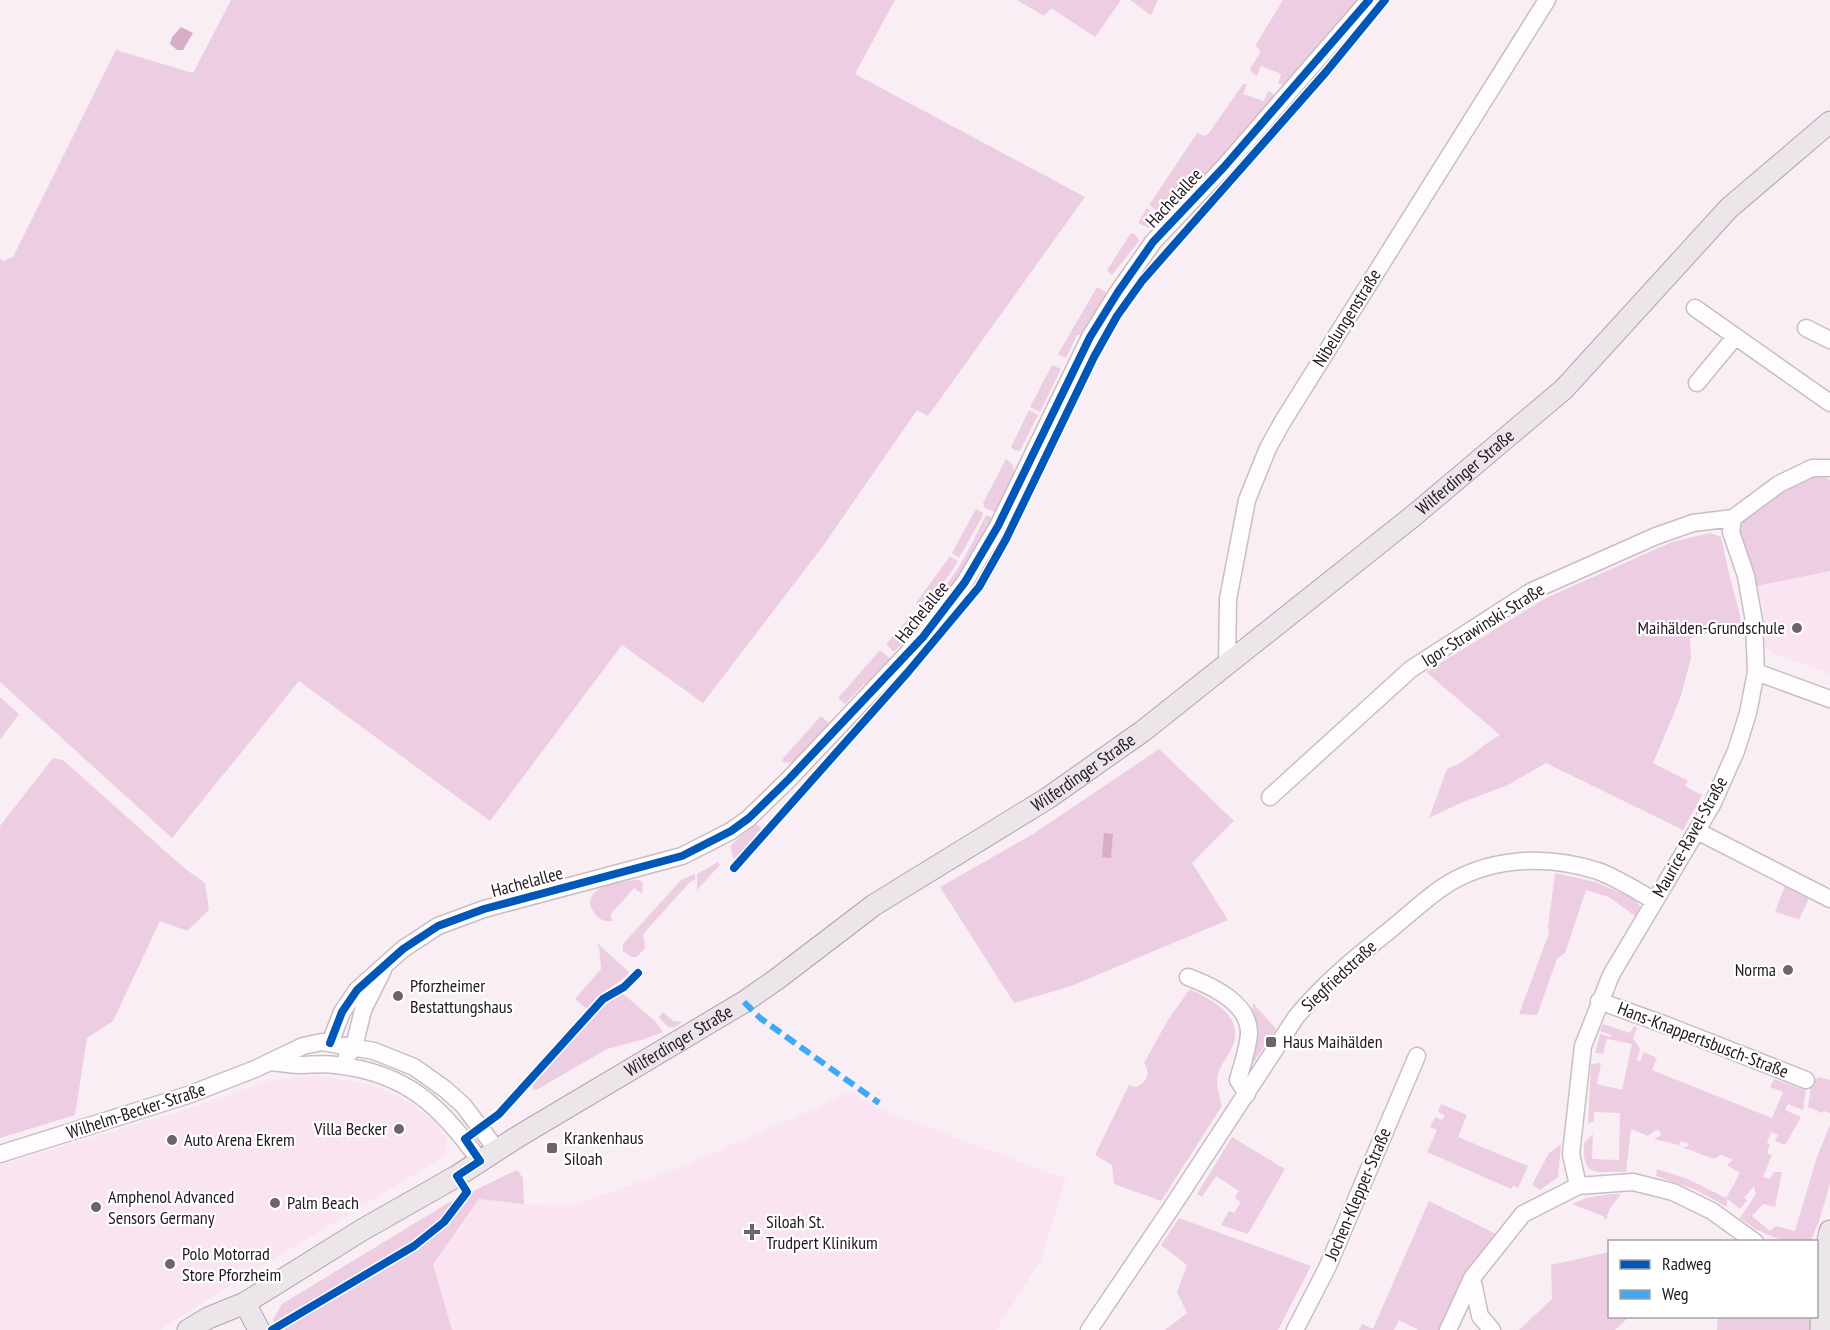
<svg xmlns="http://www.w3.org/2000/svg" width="1830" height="1330" viewBox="0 0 1830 1330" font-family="'PT Sans Narrow',sans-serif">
<rect width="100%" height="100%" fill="#faeef5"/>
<path fill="#fbe4f2" d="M1830 571V674L1774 654 1765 648 1763 609 1757 586Z
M319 1075 365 1084 387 1091 408 1102 435 1121 448 1140 444 1157 240 1279 160 1330H0V1165L177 1112 271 1080Z
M851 1092 883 1110 1066 1179 1041 1260 996 1330H452L433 1264 479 1199 524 1204 573 1205 679 1168Z"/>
<path fill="#edcde1" d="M231 0H895L855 74 1085 197 928 416 917 410 823 546 703 703 622 645 490 821 299 681 172 838 0 682V258L3 261 13 257 116 50 193 73Z
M1017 0H1121L1095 37 1051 8 1044 16Z
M1130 0H1158L1151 15Z
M1283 0H1358L1357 4 1288 84H1278L1281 74 1261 66 1257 76 1252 73 1250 69 1260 53 1259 48 1255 46Z
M1335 52 1337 53 1300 97 1298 95Z
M1243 84H1247L1243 94 1264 101 1268 91 1275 95 1276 98 1204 179 1180 199 1164 216 1149 205 1197 133 1204 136 1209 133Z
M1147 208 1158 218 1149 228 1138 223Z
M1131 233 1136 235 1139 241 1112 275 1107 270Z
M1097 287 1107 293 1083 335H1077L1066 358 1058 354Z
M1052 365 1061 369 1040 412 1030 407Z
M1029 410 1038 415 1020 451 1014 450 1011 447Z
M1006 459 1013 465 1014 476 997 510 994 512 985 508 983 503Z
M1820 475 1830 480V571L1757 586C1751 570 1739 549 1738 532 1738 513 1795 486 1812 477Z
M976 509 983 513 982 517 959 558 952 553Z
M986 515 991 517 992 521 971 560 931 616 926 614 919 607C951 592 971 545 986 515Z
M1710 533 1721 537 1730 578 1740 615 1742 631 1711 632 1690 638 1691 658 1680 699 1653 763 1688 781 1685 786 1702 795 1683 830 1546 763 1508 785 1463 802 1429 818 1447 769C1469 761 1481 745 1500 735L1426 672 1546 598 1672 542Z
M950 556 958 561C947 579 936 595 917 605L916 603Z
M908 619 917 628 894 652 886 644Z
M880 650 891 659 868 687 864 684 845 704 838 698Z
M0 697 19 714 0 740Z
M821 716 829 723 810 744 812 748C803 757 796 765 782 762L784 757Z
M1159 749 1234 821 1192 863 1228 920 1071 986 1014 1003 940 887 1033 834Z
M53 758 63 760 183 867 205 883 209 910 187 931 160 921 113 1021 87 1038 75 1115 0 1138V826Z
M755 824 761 827V830L734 860 730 846Z
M718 862 720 865 697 890V874Z
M1555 873 1595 882 1636 899 1641 909 1639 919 1609 897 1586 890 1565 953 1557 959 1537 1015 1519 1014 1549 933 1548 927Z
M695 874V880L691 881 643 934 645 948 637 957H631L623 951V944L681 880Z
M633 880H640L643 884 642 894 634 888 610 915 613 921C601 923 593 915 590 904 591 883 617 884 633 880Z
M1785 885 1809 899 1799 919 1775 912Z
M596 942 628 971V975L597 997 587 1009 575 999 601 969 599 947Z
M1190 989C1211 1000 1244 1015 1233 1045 1229 1055 1221 1064 1218 1074 1215 1082 1220 1097 1222 1106L1161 1201 1114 1184 1112 1165 1095 1155 1129 1085 1136 1087C1147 1082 1151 1074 1144 1063L1168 1020Z
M622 993 655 1021 663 1032 645 1039 607 1049 536 1090 533 1089V1085C558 1057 591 1012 622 993Z
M1253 1003 1276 1029 1253 1063 1249 1059Z
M663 1012 673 1021 683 1022C669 1031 669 1029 659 1017Z
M1603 1024 1630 1033 1634 1026 1637 1028 1633 1038 1640 1049 1637 1060 1640 1061 1644 1052 1657 1058 1652 1070 1772 1118 1783 1092 1770 1087 1774 1079 1806 1090 1803 1110 1788 1104 1785 1110 1801 1117 1785 1145 1775 1141 1778 1135 1771 1132 1767 1143 1770 1144 1767 1153 1772 1155 1763 1177 1770 1179 1774 1172H1782L1775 1207 1763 1204 1752 1216 1770 1231 1776 1226 1795 1231 1817 1157 1830 1125V1184L1819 1221 1811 1240 1809 1241H1783L1755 1229 1740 1218 1756 1194 1754 1186 1744 1198 1747 1200 1740 1209 1727 1199V1207L1696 1190 1656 1176 1657 1169 1688 1179 1726 1198 1740 1173 1727 1165 1733 1160 1721 1155 1714 1159 1682 1147H1687L1689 1144 1681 1141 1679 1145 1654 1139 1661 1135 1659 1130H1656L1648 1136 1631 1129 1626 1172C1598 1170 1582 1181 1584 1143L1593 1134 1592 1159 1619 1160 1620 1113 1594 1112V1121L1588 1124 1591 1064 1601 1063 1597 1084 1622 1090 1632 1044 1607 1039 1603 1054 1595 1053 1600 1034 1611 1037 1612 1035 1600 1031Z
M1819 1077 1830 1080V1113L1824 1111 1822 1113 1808 1107 1811 1083Z
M1441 1104 1467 1115 1458 1137 1528 1166 1518 1188 1513 1186 1511 1189 1427 1152 1437 1130 1430 1127 1435 1117 1442 1120 1445 1115 1438 1112Z
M1232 1137 1285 1169 1248 1234 1221 1225 1229 1211 1234 1213 1241 1202 1235 1198 1239 1191 1216 1176 1202 1197 1197 1194Z
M1561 1144 1558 1177 1540 1190 1532 1185 1549 1153Z
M517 1170 523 1178 524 1204 479 1199 433 1264 452 1330H280L273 1320 282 1304 448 1203Z
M1611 1194H1621L1610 1208 1606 1220 1603 1216 1572 1204 1586 1198Z
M1429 1201 1496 1234 1475 1260 1443 1330H1419L1399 1320 1394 1330H1359L1362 1324 1373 1329Z
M1179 1218 1311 1266 1278 1330H1165L1187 1313 1177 1292 1187 1265 1161 1245Z
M1609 1252 1610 1316 1629 1317 1615 1330H1519L1552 1299 1551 1265Z
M1718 1316 1812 1317V1330H1717Z"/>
<path fill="#d7adc8" d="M181 27 193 33 183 50H177L170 44 172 37Z
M1104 833 1113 834 1111 858 1102 857Z"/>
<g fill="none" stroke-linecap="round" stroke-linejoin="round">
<defs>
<path id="minor" d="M1695 308 1830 403
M1806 328 1830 340
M1697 383 1735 337
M1227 666 1228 599 1247 500 1268 448 1283 421 1547 0
M1756 672 1830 699
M1270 797 1411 669 1532 591 1656 536 1693 523 1733 518
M1697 831 1830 899
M1188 977C1212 986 1250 1003 1249 1034 1248 1049 1242 1065 1238 1080L1247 1094
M1599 1001 1666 1025 1806 1080
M330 1043 342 1012 357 990 403 949 438 926 484 909 682 856 731 831 749 818 789 779 923 637 965 582 998 526 1090 337 1118 292 1153 242 1224 167 1369 0
M347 1056 354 1047 363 1010 383 970
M271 1062C280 1063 290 1065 299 1065 311 1065 323 1063 336 1065 406 1073 440 1105 480 1161
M0 1154 188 1095 255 1069 303 1046 322 1042 374 1051 414 1067 445 1089 463 1105 497 1150
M1578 1186 1571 1154 1583 1046 1611 975 1712 805 1736 751 1748 713 1756 672 1754 621 1746 576 1731 532 1733 518 1779 484 1812 468H1830
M1472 1278 1480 1316 1492 1330
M1089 1330 1170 1210 1296 1017C1324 983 1356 957 1390 930 1406 917 1422 902 1440 889 1486 857 1545 854 1598 871 1617 878 1637 891 1655 901
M1295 1330 1327 1268 1417 1056
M1448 1330 1472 1278 1523 1214 1578 1186 1633 1182 1673 1192 1712 1211 1755 1242"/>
<g id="major">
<path d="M245 1303 259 1330"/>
<path id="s1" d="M188 1330 208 1318 245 1303 362 1230 457 1176 519 1136 744 1002 777 979 874 905 1048 798 1143 731 1412 517 1564 389 1729 208 1830 122"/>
<path d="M1821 1330 1822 1269 1830 1231"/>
</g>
</defs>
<use href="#minor" stroke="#c8bec4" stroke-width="19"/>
<use href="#major" stroke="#b2a3ad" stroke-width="23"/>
<use href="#minor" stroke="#fefcfe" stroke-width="16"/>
<use href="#major" stroke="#ece5ea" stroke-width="21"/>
<path stroke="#3fa9f5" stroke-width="6" stroke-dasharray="12 6" stroke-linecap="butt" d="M744 1002 760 1018 879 1103"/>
<defs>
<path id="cycleway" d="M734 868 908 672 979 587 1006 539 1094 357 1117 316 1142 281 1326 72 1385 0
M330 1043 342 1012 357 990 403 949 438 926 484 909 682 856 731 831 749 818 789 779 923 637 965 582 998 526 1090 337 1118 292 1153 242 1224 167 1369 0
M272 1330 414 1246 444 1222 467 1192 457 1176 480 1161 465 1139 499 1114 603 999 624 987 638 973"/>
</defs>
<use href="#cycleway" stroke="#fff" stroke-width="11"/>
<use href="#cycleway" stroke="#0057b8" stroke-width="8"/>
</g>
<g fill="#6e636b" stroke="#fff" stroke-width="2">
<circle cx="1797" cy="628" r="6"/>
<circle cx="1788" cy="970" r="6"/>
<circle cx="398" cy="996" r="6"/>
<rect x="1265" y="1036" width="12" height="12" rx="3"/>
<circle cx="399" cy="1129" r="6"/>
<circle cx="172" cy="1140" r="6"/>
<rect x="546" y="1142" width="12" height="12" rx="3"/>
<circle cx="275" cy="1203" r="6"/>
<circle cx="96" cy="1207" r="6"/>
<path d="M749 1223h6v6h6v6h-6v6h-6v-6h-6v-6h6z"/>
<circle cx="170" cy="1264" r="6"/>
</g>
<g text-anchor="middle" stroke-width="4.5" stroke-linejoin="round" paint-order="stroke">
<g font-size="18" fill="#231820" stroke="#fff">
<text transform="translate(1174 198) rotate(-47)" y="6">Hachelallee</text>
<text transform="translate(1347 318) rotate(-58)" y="6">Nibelungenstraße</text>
<text dy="6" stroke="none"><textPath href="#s1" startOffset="1542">Wilferdinger Straße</textPath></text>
<text transform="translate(922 612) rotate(-51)" y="6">Hachelallee</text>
<text transform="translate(1483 625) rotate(-32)" y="6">Igor-Strawinski-Straße</text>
<text dy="6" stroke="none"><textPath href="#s1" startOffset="1056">Wilferdinger Straße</textPath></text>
<text transform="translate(1690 837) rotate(-61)" y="6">Maurice-Ravel-Straße</text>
<text transform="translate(527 882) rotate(-15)" y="6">Hachelallee</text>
<text transform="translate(1339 976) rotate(-43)" y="6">Siegfriedstraße</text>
<text transform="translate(1703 1040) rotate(21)" y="6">Hans-Knappertsbusch-Straße</text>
<text dy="6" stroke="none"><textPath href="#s1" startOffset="570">Wilferdinger Straße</textPath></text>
<text transform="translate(136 1111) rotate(-18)" y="6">Wilhelm-Becker-Straße</text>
<text transform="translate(1358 1194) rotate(-67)" y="6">Jochen-Klepper-Straße</text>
</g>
<g font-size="18" fill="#231820" stroke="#fff" text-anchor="start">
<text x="1785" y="634" text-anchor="end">Maihälden-Grundschule</text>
<text x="1776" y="976" text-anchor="end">Norma</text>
<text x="410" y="992">Pforzheimer<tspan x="410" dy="21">Bestattungshaus</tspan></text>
<text x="1283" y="1048">Haus Maihälden</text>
<text x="387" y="1135" text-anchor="end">Villa Becker</text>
<text x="564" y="1144">Krankenhaus<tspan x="564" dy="21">Siloah</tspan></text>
<text x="184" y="1146">Auto Arena Ekrem</text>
<text x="108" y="1203">Amphenol Advanced<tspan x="108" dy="21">Sensors Germany</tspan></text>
<text x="287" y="1209">Palm Beach</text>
<text x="766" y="1228">Siloah St.<tspan x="766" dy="21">Trudpert Klinikum</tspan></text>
<text x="182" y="1260">Polo Motorrad<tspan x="182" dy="21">Store Pforzheim</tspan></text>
</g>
</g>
<rect x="1608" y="1240" width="210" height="78" fill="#ffffff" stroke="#a7a3a6" stroke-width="1.5"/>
<rect x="1620" y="1260" width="30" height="9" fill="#0057b8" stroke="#a7a3a6" stroke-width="1.5"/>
<text x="1662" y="1270" font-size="18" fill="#231820">Radweg</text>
<rect x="1620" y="1290" width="30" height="9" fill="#3fa9f5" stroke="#a7a3a6" stroke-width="1.5"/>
<text x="1662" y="1300" font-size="18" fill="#231820">Weg</text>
</svg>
